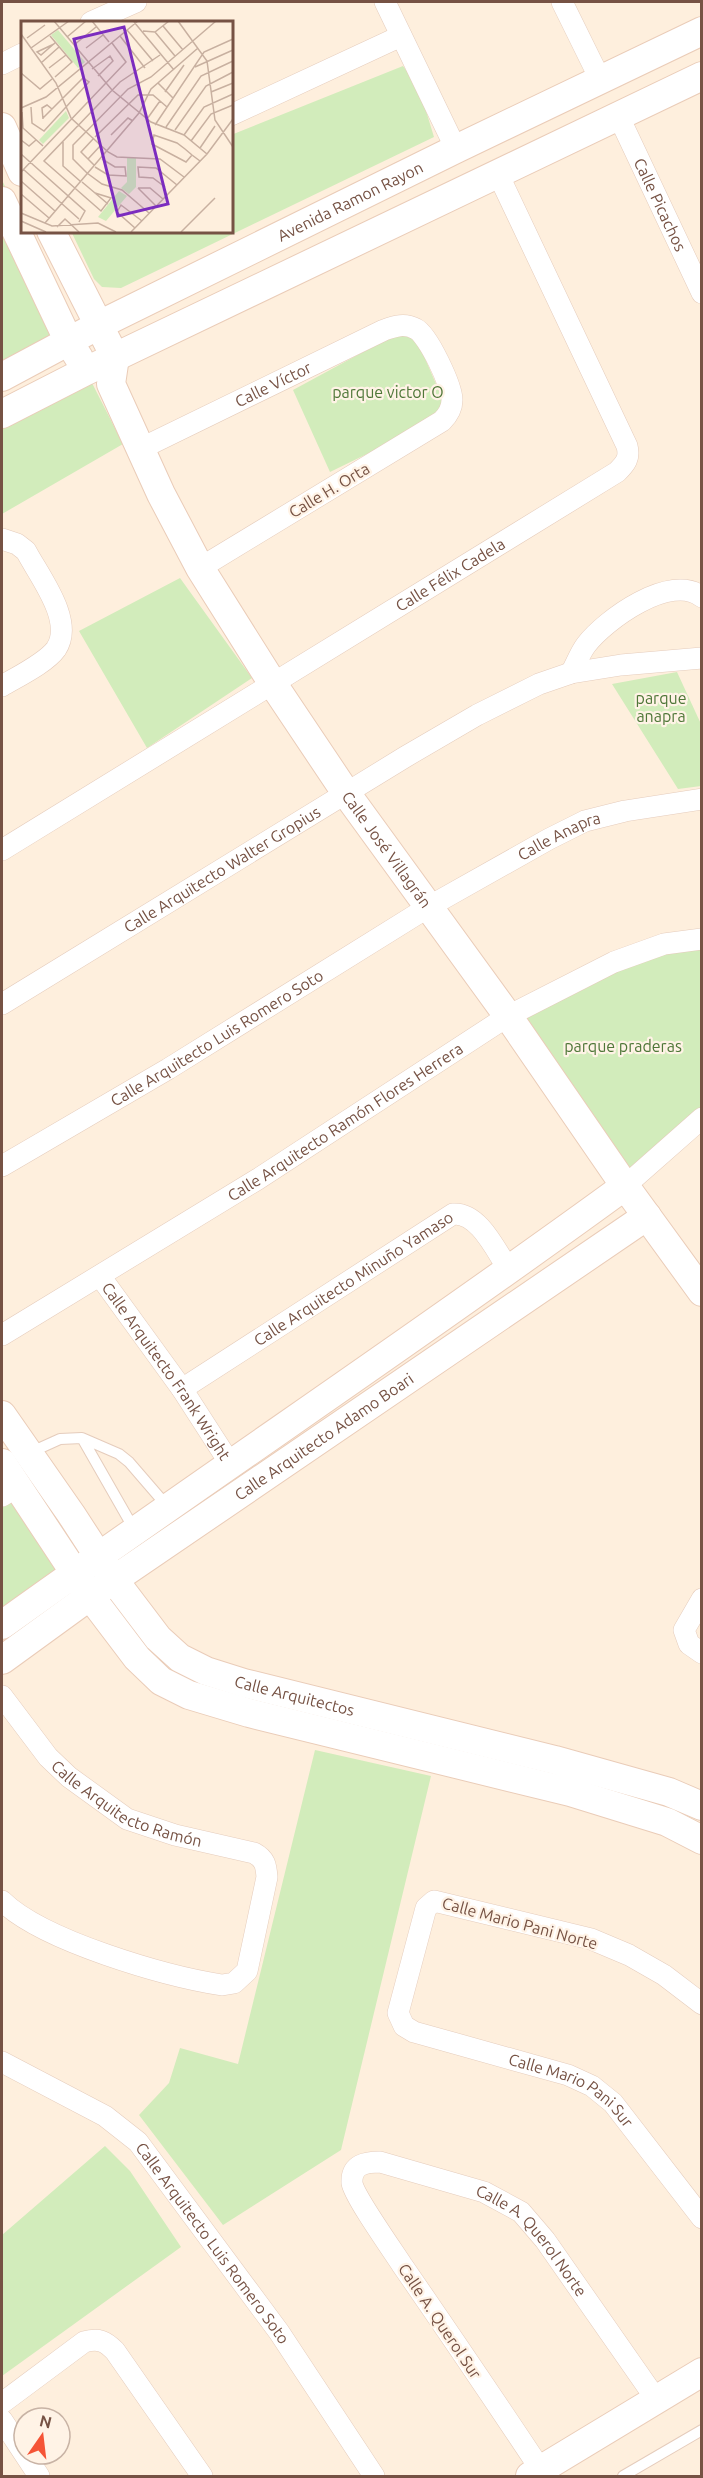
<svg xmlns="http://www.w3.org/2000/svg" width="703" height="2478" viewBox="0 0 703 2478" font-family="Ubuntu,sans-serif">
<rect width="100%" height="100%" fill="#feefdd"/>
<path fill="#d2ecbb" d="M403 66 419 88 434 137 121 288 102 287 94 279 71 231H231V135Z
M2 180 78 338 2 373Z
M411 326 449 414 330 472 293 390Z
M92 383 123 444 2 514V427Z
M180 578 252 678 147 748 79 631Z
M677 672 701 724V786L678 789 612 684Z
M701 939V1118L625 1186 508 1016 614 962Z
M18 1486 75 1572 2 1625V1496Z
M315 1750 431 1776 341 2150 223 2225 139 2115 169 2083 180 2048 238 2064Z
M105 2146 130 2171 181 2247 2 2376V2235Z"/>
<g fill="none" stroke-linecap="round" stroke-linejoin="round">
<defs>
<path id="lane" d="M82 1438 134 1529
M29 1453 60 1439 82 1438 119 1454 129 1462 167 1506
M623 2476 702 2430"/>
<g id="street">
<path d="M385 2 456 149"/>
<path d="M562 2 600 79"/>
<path d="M91 22 136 2"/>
<path d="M2 64 22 54"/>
<path d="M231 115 401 36"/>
<path id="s1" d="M618 115 702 293"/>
<path id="s2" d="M140 449 384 330C395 326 405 323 416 329 428 335 452 386 452 400 452 409 448 415 442 421L200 568"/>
<path d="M2 539 17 544 26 551C39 576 75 621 56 649 46 663 17 677 2 686"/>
<path d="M571 673C576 664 580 653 586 645 605 620 671 572 702 597"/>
<path id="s3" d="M2 850 617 472C626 463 630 458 627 446L498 174"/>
<path id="s4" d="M2 1004 405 757 477 715 539 684 571 673 621 665 702 658"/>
<path id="s5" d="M2 1166 168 1069 430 906 549 839 585 821 625 811 702 799"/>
<path d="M625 1186 702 1118"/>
<path id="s6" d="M100 1276 182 1389 231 1465"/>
<path id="s7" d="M2 1335 258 1179 508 1016 614 962 664 944 702 939"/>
<path id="s8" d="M182 1389 453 1214C479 1212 496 1251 509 1270"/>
<path d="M2 1496 18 1486"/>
<path d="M702 1599 684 1630 689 1644 702 1653"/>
<path id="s9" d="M2 1696 48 1757 69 1777 127 1819 175 1835 254 1853C265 1859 266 1865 267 1877L247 1971 234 1983 222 1985C165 1976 43 1941 2 1901"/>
<path id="s10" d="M702 2004 664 1975 629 1955 591 1939 434 1901 426 1908 398 2013 404 2026 414 2032 568 2075 592 2086 613 2103 702 2218"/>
<path id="s11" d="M2 2062 105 2116 138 2142 279 2332 374 2476"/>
<path d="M2 2403 84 2342C99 2338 105 2341 115 2351L202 2476"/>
<path d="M2 2420 39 2476"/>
<path id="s12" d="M541 2470C495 2401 449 2333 402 2265 393 2251 354 2196 352 2183 351 2164 366 2162 380 2162L484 2192 521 2212 545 2240 656 2399"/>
</g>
<g id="secondary">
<path d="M2 127 22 172"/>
<path d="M2 201 69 342 79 358"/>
<path id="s13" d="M51 231 115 357 111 384 161 494 200 568 273 684 346 793 508 1016 625 1186 702 1292"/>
<path id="s14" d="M2 377 99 325 456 149 702 31"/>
<path d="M2 414 86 371 702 76"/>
<path id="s15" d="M2 1415 71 1514 114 1580 158 1638 180 1658 206 1671 244 1683 555 1760 669 1792 702 1806"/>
<path d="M2 1463 90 1596 137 1658 161 1681 189 1695 249 1713 570 1792 667 1822 702 1840"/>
<path d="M2 1625C208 1477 420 1336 625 1186"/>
<path id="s16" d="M2 1660 90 1596 647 1216"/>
<path d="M530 2476 702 2372"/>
</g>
</defs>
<use href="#lane" stroke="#e5ccbc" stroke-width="12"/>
<use href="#street" stroke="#e5ccbc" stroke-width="22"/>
<use href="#secondary" stroke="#eaccb8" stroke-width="30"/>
<use href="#lane" stroke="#fff" stroke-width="10"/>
<use href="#street" stroke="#fff" stroke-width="21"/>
<use href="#secondary" stroke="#fff" stroke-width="28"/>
</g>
<g text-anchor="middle" stroke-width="4.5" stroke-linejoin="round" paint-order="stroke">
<g font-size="16" fill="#765244" stroke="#fff3e6">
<text dy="6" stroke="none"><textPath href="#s14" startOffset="390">Avenida Ramon Rayon</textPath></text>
<text dy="6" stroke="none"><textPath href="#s1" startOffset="99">Calle Picachos</textPath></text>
<text dy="6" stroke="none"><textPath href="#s2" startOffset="148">Calle Víctor</textPath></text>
<text transform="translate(329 490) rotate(-31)" y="6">Calle H. Orta</text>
<text dy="6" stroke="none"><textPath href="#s3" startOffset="526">Calle Félix Cadela</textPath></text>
<text dy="6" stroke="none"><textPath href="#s5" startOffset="648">Calle Anapra</textPath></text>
<text dy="6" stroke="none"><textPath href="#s13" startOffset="711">Calle José Villagrán</textPath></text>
<text dy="6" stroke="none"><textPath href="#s4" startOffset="258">Calle Arquitecto Walter Gropius</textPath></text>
<text dy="6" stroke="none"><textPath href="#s5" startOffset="250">Calle Arquitecto Luis Romero Soto</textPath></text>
<text dy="6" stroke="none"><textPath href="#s7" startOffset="404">Calle Arquitecto Ramón Flores Herrera</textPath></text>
<text dy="6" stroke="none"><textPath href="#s8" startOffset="204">Calle Arquitecto Minuño Yamaso</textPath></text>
<text dy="6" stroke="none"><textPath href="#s6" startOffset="116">Calle Arquitecto Frank Wright</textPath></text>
<text dy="6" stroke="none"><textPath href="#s16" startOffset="392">Calle Arquitecto Adamo Boari</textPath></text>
<text dy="6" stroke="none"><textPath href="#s15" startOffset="423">Calle Arquitectos</textPath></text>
<text dy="6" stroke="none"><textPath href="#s9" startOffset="170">Calle Arquitecto Ramón</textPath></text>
<text transform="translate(520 1923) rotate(15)" y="6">Calle Mario Pani Norte</text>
<text dy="6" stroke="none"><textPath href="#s10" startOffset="606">Calle Mario Pani Sur</textPath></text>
<text dy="6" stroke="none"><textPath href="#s11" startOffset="284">Calle Arquitecto Luis Romero Soto</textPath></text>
<text dy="6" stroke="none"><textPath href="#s12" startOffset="562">Calle A. Querol Norte</textPath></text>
<text transform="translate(440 2321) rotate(56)" y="6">Calle A. Querol Sur</text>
</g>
<g font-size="16" fill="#4f7738" stroke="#fff3e6">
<text x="388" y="398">parque victor O</text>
<text x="661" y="704">parque<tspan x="661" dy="18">anapra</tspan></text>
<text x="623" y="1052">parque praderas</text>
</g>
</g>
<g transform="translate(21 21)">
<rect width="212" height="212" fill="#feefdd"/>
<path d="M37 9 64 41 57 47 30 14ZM45 90 48 97 22 123 18 119ZM106 137H115V166L108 173 100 167 106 161ZM98 170 106 175 85 200 77 196Z" fill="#d2ecbb"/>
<path fill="none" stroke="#c8b0a0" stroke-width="1.5" d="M33 0 91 69 130 101 163 114 186 133M71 0 88 21M157 0 186 40 194 99 212 126M113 1 153 49M142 5 162 29M106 9 132 40M122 10 134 11 148 0M134 11 154 35M0 13 35 62 50 97 87 131 96 136 139 138 163 156M29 15 51 41 34 56M99 15 124 47M46 16 65 0M6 17 24 4M33 23 16 31 20 34 35 21M53 24 75 6M10 27 48 0M65 27 82 14M20 42 38 26M174 46 212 29M28 47 45 34M71 48 89 35 92 40 77 55M0 52 19 68 31 58M137 62 152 77M144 71 163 44M190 71 212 62M10 86 11 102 23 110 68 61 62 57 22 97M0 87 25 76 117 0M1 91 2 107 22 125M22 98 21 87 26 84 31 88M126 98 139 80M134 104 183 31 212 18M145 106 180 55 212 40M154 109 185 65 212 51M90 114 107 97 112 100M163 114 183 86 212 73M74 116 117 74H132L146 86M73 117 60 131 73 144M0 119 8 125 15 119M170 120 190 93 212 84M42 121V145L59 160M179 127 194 105M0 133 64 190 58 201M171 134 165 141 131 123 133 114 156 122 164 128 171 134 179 140M67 138 80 124M74 146 87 154 105 155 104 146H94L81 138M2 148 58 198M0 151 105 41 91 22M0 160 34 190M61 161 87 183M144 166 132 157 118 156 117 146 135 147 156 164M117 167H129L142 178M117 167 135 185M74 172 90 177 80 190 23 140 99 61 139 34M0 173 28 197M0 192 31 205 77 202 95 211M128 192 101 169 81 163 66 152 52 138V124L107 68 130 56 195 0M0 200 25 211M24 202 118 92 130 68 177 27M36 206 44 198 58 211M114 207 96 191 100 184 121 200M110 211 186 133 212 98M160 211 194 177"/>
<path fill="#7b2cbf" fill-opacity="0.15" stroke="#7b2cbf" stroke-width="3" d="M103 6 147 183 97 195 53 18Z"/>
<rect width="212" height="212" fill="none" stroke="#765244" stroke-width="3"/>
</g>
<rect width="703" height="2478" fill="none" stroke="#765244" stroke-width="6"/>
<g transform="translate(42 2436) rotate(14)"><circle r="28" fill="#fff3e6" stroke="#c8b3a5" stroke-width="1.5"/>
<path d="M0-4.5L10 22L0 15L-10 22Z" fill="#f55436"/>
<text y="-9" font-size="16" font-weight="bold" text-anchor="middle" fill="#765244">N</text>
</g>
</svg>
